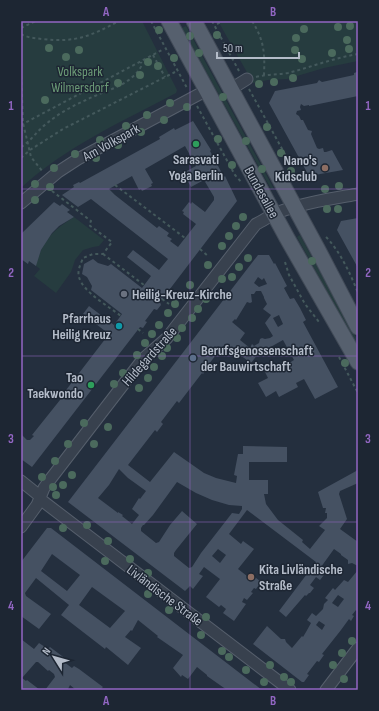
<svg xmlns="http://www.w3.org/2000/svg" width="379" height="711" viewBox="0 0 379 711" font-family="'Sofia Sans Condensed',sans-serif">
<rect width="100%" height="100%" fill="#242f3e"/>
<path fill="#263c3f" d="M21 21H142L177 90 176 93C123 121 65 147 21 188Z
M218 21H358V61L324 68 287 79 268 80 253 83Z
M186 26 274 189H271L182 28Z
M74 217 104 240 99 246 93 247 83 250 75 260 71 272 56 293 34 276 40 269 36 266C41 242 53 230 74 217Z
M300 235 358 341V348L297 237Z"/>
<path fill="#455162" fill-rule="evenodd" d="M357 72 358 73V96L309 106V105L304 106 301 104 300 107 301 110 297 111 296 114 299 116 301 120H303L308 130 312 131 311 134 317 148 319 149 323 148 324 152H326L332 150 343 170 309 176 269 103 275 91 317 83 319 80 322 82 354 75V73Z
M193 121 211 150 210 151 224 177 225 176 237 201 160 302 161 305 157 310 154 309 145 321 147 322 143 328 140 327 32 467 21 459V434L27 440H30L34 436 32 435 64 395 63 394 109 334 83 314 89 306 114 325 122 314 91 290 92 286 87 277 82 274 84 264 93 259 98 263 108 266 111 264 142 288 151 276 127 257 133 250 159 270 168 259 91 199 78 207 62 195 74 187 73 185 79 182 80 183 160 139 159 137 174 128 175 130ZM185 146 196 166 183 173 191 187 204 180 214 197V200L205 212 192 202 191 204 189 202 182 211 184 212 183 214 196 224 178 247 170 241 172 239 167 236 169 233 159 226 157 228 115 195 109 189 132 176 139 190 141 189 142 191 152 186 151 184 153 183 145 169Z
M54 202 60 206 62 204 70 210 67 212 74 217 59 226 52 233 41 250 36 266 29 261 28 264 21 259 22 255 21 254V234Z
M358 218V268L337 230 341 221Z
M258 255H269L274 264 275 263 287 286 284 288 290 299 294 298 300 308 306 320 303 322 338 387 315 399 304 379 296 383 298 387 279 397 276 391 266 397 258 383 268 378 265 372 284 361 286 365 294 360 283 340 258 354 251 363 225 344 208 365H210L203 374 202 373 179 403 177 401 161 422 163 424 157 432 155 430 128 465 150 482 174 452 204 473 216 478 236 483 237 476 234 475 238 454H243V446L287 447V462H249V480H268V494H264L266 504 278 520 303 540 302 542 310 549 325 530 319 526 327 518V513H325L326 508H323L318 492 358 470V483L340 491 339 494 347 519 340 529 358 542V566L352 563 348 564V560L341 555V554L334 549 321 567 326 570 323 574 324 575 320 580 316 577 310 585 314 588 310 593H309L306 596 305 595 286 617 279 611 316 562 247 510 229 534 241 544 243 541 254 549 238 569 247 576 250 573 261 582 256 589 254 588 251 592 253 593 247 600 244 598 242 602 246 604 234 621 223 613 226 609 221 605 219 607 206 597 220 579 204 567 199 574 203 576 193 589 190 586 185 591 68 502ZM258 277 262 280 264 278 267 284 259 287 254 283ZM256 291H261L264 297V298L267 304 263 309 271 315 265 323 273 336 270 338 265 339 262 338 260 339 259 343 254 346 252 344 250 348 240 340 245 333 232 322 235 319 236 320 247 302 250 303 252 302 251 294H254ZM279 315 283 324 278 327 273 318ZM119 469 128 478 146 491 140 499 139 498 132 509 139 515 132 524 122 516 123 515 118 512V513L98 498 109 485ZM177 482 196 493 212 500 229 505 242 506V509L239 514 232 513 201 553 192 567 189 568 174 556V553L176 550 197 524 182 511 170 525 159 542 156 543 141 531V528L143 525H144L153 515ZM218 549 226 555 220 563 212 556Z
M47 528H51L262 690H227L207 676V675L197 667 188 679 182 675 181 677 173 668 183 655 157 637 158 636 138 620 132 631 131 630 125 637 141 648 128 665 106 647 105 649 61 615 69 605 36 578 25 593 26 596 51 614 39 629 21 616V562ZM52 554 80 575 67 591 41 571ZM92 587 125 611 110 628 79 605Z
M358 570V612L356 610 352 615 354 616 351 621 349 619 341 630 322 654 324 655 319 662 317 661 307 674 309 675 304 682H302L253 644 267 626 281 639H285L286 642 292 648 302 636 303 637 306 632 311 623 307 620 312 613 316 616 323 609 324 604 328 600 325 598 333 588 335 590 344 580 348 582ZM338 595 344 599 338 607 332 603ZM319 621 325 625 322 630 316 625Z
M21 639 34 649 39 643 48 649 50 647 66 659 64 662 72 668 74 666 79 669 103 687 100 690H76L70 685 68 689 69 690H45L55 677 54 674 49 670 48 671 38 662H36L22 678 26 681 27 680 40 690H21Z"/>
<g fill="none" stroke-linecap="round" stroke-linejoin="round">
<defs>
<path id="minor" d="M231 89 247 79
M21 203 58 172 78 159 207 90
M21 481 41 497
M40 499 290 690
M21 527 37 505 44 488 49 481 143 359 167 338 256 224C263 221 269 216 276 213 302 203 330 199 358 194
M326 690 358 648"/>
<path id="major" d="M169 21 287 238 358 362
M194 21 318 250 358 327"/>
</defs>
<use href="#minor" stroke="#565f6c" stroke-width="13"/>
<use href="#major" stroke="#414a57" stroke-width="17"/>
<path stroke="#44595c" stroke-width="2" stroke-dasharray="3 3" stroke-linecap="butt" d="M151 21 187 88
M212 21 239 71
M252 21C264 40 265 53 264 75
M217 24 223 21
M21 28 36 21
M21 34C28 38 35 38 42 39 75 43 91 36 119 21
M153 55 165 77
M21 70 23 123 31 157 43 172
M256 77C267 74 277 75 288 73 311 67 334 58 358 54
M249 89 286 156 287 165
M197 106 235 175 242 183
M21 125 162 50
M21 147C31 141 37 131 46 124 58 114 72 106 86 100 106 90 131 86 142 65L141 62
M21 158 30 150 63 129 175 72
M115 185 185 238
M52 191 91 221 89 225 112 242 103 254H93L83 258C81 263 77 271 79 277 83 292 108 306 121 316
M326 237C340 251 351 275 358 293
M200 249 208 256
M103 254 144 285
M285 262 289 275 305 304 319 322
M162 299 169 304
M138 329 143 333
M339 357 358 393"/>
<use href="#minor" stroke="#38414e" stroke-width="11"/>
<use href="#major" stroke="#56606e" stroke-width="15"/>
</g>
<g fill="#4b6a5d">
<circle cx="350" cy="26" r="4"/>
<circle cx="338" cy="27" r="4"/>
<circle cx="304" cy="29" r="4"/>
<circle cx="159" cy="30" r="4"/>
<circle cx="217" cy="35" r="4"/>
<circle cx="190" cy="36" r="4"/>
<circle cx="296" cy="38" r="4"/>
<circle cx="347" cy="40" r="4"/>
<circle cx="49" cy="48" r="4"/>
<circle cx="349" cy="49" r="4"/>
<circle cx="79" cy="50" r="4"/>
<circle cx="295" cy="50" r="4"/>
<circle cx="199" cy="53" r="4"/>
<circle cx="332" cy="53" r="4"/>
<circle cx="66" cy="57" r="4"/>
<circle cx="174" cy="58" r="4"/>
<circle cx="302" cy="59" r="4"/>
<circle cx="148" cy="62" r="4"/>
<circle cx="158" cy="66" r="4"/>
<circle cx="140" cy="75" r="4"/>
<circle cx="293" cy="78" r="4"/>
<circle cx="274" cy="82" r="4"/>
<circle cx="118" cy="83" r="4"/>
<circle cx="259" cy="84" r="4"/>
<circle cx="223" cy="97" r="4"/>
<circle cx="45" cy="100" r="4"/>
<circle cx="170" cy="103" r="4"/>
<circle cx="187" cy="107" r="4"/>
<circle cx="147" cy="115" r="4"/>
<circle cx="164" cy="120" r="4"/>
<circle cx="126" cy="126" r="4"/>
<circle cx="267" cy="127" r="4"/>
<circle cx="141" cy="132" r="4"/>
<circle cx="218" cy="139" r="4"/>
<circle cx="100" cy="140" r="4"/>
<circle cx="246" cy="141" r="4"/>
<circle cx="118" cy="145" r="4"/>
<circle cx="281" cy="153" r="4"/>
<circle cx="75" cy="154" r="4"/>
<circle cx="96" cy="158" r="4"/>
<circle cx="232" cy="165" r="4"/>
<circle cx="54" cy="168" r="4"/>
<circle cx="262" cy="169" r="4"/>
<circle cx="291" cy="171" r="4"/>
<circle cx="35" cy="184" r="4"/>
<circle cx="339" cy="186" r="4"/>
<circle cx="50" cy="187" r="4"/>
<circle cx="325" cy="189" r="4"/>
<circle cx="35" cy="200" r="4"/>
<circle cx="327" cy="209" r="4"/>
<circle cx="338" cy="209" r="4"/>
<circle cx="243" cy="217" r="4"/>
<circle cx="236" cy="226" r="4"/>
<circle cx="229" cy="236" r="4"/>
<circle cx="222" cy="246" r="4"/>
<circle cx="248" cy="258" r="4"/>
<circle cx="312" cy="261" r="4"/>
<circle cx="208" cy="265" r="4"/>
<circle cx="239" cy="267" r="4"/>
<circle cx="232" cy="277" r="4"/>
<circle cx="222" cy="279" r="4"/>
<circle cx="190" cy="285" r="4"/>
<circle cx="183" cy="296" r="4"/>
<circle cx="206" cy="299" r="4"/>
<circle cx="175" cy="304" r="4"/>
<circle cx="198" cy="309" r="4"/>
<circle cx="168" cy="313" r="4"/>
<circle cx="192" cy="318" r="4"/>
<circle cx="159" cy="325" r="4"/>
<circle cx="182" cy="328" r="4"/>
<circle cx="152" cy="334" r="4"/>
<circle cx="177" cy="338" r="4"/>
<circle cx="145" cy="343" r="4"/>
<circle cx="167" cy="348" r="4"/>
<circle cx="137" cy="355" r="4"/>
<circle cx="162" cy="356" r="4"/>
<circle cx="345" cy="363" r="4"/>
<circle cx="154" cy="367" r="4"/>
<circle cx="123" cy="373" r="4"/>
<circle cx="148" cy="378" r="4"/>
<circle cx="114" cy="384" r="4"/>
<circle cx="139" cy="388" r="4"/>
<circle cx="84" cy="423" r="4"/>
<circle cx="108" cy="427" r="4"/>
<circle cx="68" cy="444" r="4"/>
<circle cx="94" cy="444" r="4"/>
<circle cx="55" cy="461" r="4"/>
<circle cx="72" cy="475" r="4"/>
<circle cx="42" cy="477" r="4"/>
<circle cx="63" cy="485" r="4"/>
<circle cx="53" cy="487" r="4"/>
<circle cx="56" cy="495" r="4"/>
<circle cx="87" cy="525" r="4"/>
<circle cx="63" cy="528" r="4"/>
<circle cx="108" cy="541" r="4"/>
<circle cx="130" cy="559" r="4"/>
<circle cx="105" cy="561" r="4"/>
<circle cx="148" cy="573" r="4"/>
<circle cx="148" cy="594" r="4"/>
<circle cx="169" cy="610" r="4"/>
<circle cx="206" cy="617" r="4"/>
<circle cx="201" cy="635" r="4"/>
<circle cx="352" cy="641" r="4"/>
<circle cx="222" cy="651" r="4"/>
<circle cx="342" cy="653" r="4"/>
<circle cx="229" cy="657" r="4"/>
<circle cx="270" cy="665" r="4"/>
<circle cx="333" cy="665" r="4"/>
<circle cx="246" cy="670" r="4"/>
<circle cx="284" cy="677" r="4"/>
<circle cx="344" cy="679" r="4"/>
<circle cx="264" cy="682" r="4"/>
<circle cx="291" cy="682" r="4"/>
</g>
<path fill="none" stroke="#9266c3" stroke-width="1" stroke-opacity="0.55" d="M190 21V690M21 189H358M21 356H358M21 522H358"/>
<g fill="#2e9e5b" stroke="#1d2633" stroke-width="1.5">
<circle cx="196" cy="144" r="4"/>
<circle cx="91" cy="385" r="4"/>
</g>
<g fill="#8d6e63" stroke="#1d2633" stroke-width="1.5">
<circle cx="325" cy="168" r="4"/>
<circle cx="251" cy="577" r="4"/>
</g>
<circle fill="#6b7280" stroke="#1d2633" stroke-width="1.5" cx="124" cy="294" r="4"/>
<circle fill="#0f9aa8" stroke="#1d2633" stroke-width="1.5" cx="119" cy="326" r="4"/>
<circle fill="#5c6f8a" stroke="#1d2633" stroke-width="1.5" cx="193" cy="358" r="4"/>
<g text-anchor="middle" stroke-width="3" stroke-linejoin="round" paint-order="stroke">
<g font-size="14" fill="#6b9a76" stroke="#1d2633">
<text x="80" y="76">Volkspark<tspan x="80" dy="16">Wilmersdorf</tspan></text>
</g>
<g font-size="14" fill="#b4bcc9" stroke="#1d2633">
<text transform="translate(111 142) rotate(-29)" y="5">Am Volkspark</text>
<text transform="translate(262 192) rotate(61)" y="5">Bundesallee</text>
<text transform="translate(149 356) rotate(-48)" y="5">Hildegardstraße</text>
<text transform="translate(165 595) rotate(37)" y="5">Livländische Straße</text>
</g>
<g font-size="14" font-weight="bold" fill="#b4bcc9" stroke="#1d2633" text-anchor="end">
<text x="196" y="164" text-anchor="middle">Sarasvati<tspan x="196" dy="16">Yoga Berlin</tspan></text>
<text x="317" y="165">Nano's<tspan x="317" dy="16">Kidsclub</tspan></text>
<text x="132" y="299" text-anchor="start">Heilig-Kreuz-Kirche</text>
<text x="111" y="323">Pfarrhaus<tspan x="111" dy="16">Heilig Kreuz</tspan></text>
<text x="201" y="355" text-anchor="start">Berufsgenossenschaft<tspan x="201" dy="16">der Bauwirtschaft</tspan></text>
<text x="83" y="382">Tao<tspan x="83" dy="16">Taekwondo</tspan></text>
<text x="259" y="574" text-anchor="start">Kita Livländische<tspan x="259" dy="16">Straße</tspan></text>
</g>
</g>
<rect width="379" height="711" fill="none" stroke="#1d2633" stroke-width="44"/>
<g transform="translate(54 657) rotate(307)" stroke="#1d2633" stroke-width="3" paint-order="stroke">
<path d="M0-3L7 15L0 10L-7 15Z" fill="#b4bcc9"/>
<text y="-6" font-size="11" font-weight="bold" text-anchor="middle" fill="#b4bcc9">N</text>
</g>
<path d="M217 52v6h82v-6" fill="none" stroke="#b4bcc9" stroke-width="2"/>
<text x="223" y="52" font-size="12" fill="#b4bcc9" stroke="#1d2633" stroke-width="3" paint-order="stroke">50 m</text>
<rect x="22" y="22" width="335" height="667" fill="none" stroke="#9266c3" stroke-width="1.5"/>
<g font-size="13" text-anchor="middle" font-weight="bold" fill="#9266c3">
<text x="106" y="16">A</text>
<text x="273" y="16">B</text>
<text x="11" y="110">1</text>
<text x="368" y="110">1</text>
<text x="11" y="277">2</text>
<text x="368" y="277">2</text>
<text x="11" y="443">3</text>
<text x="368" y="443">3</text>
<text x="11" y="610">4</text>
<text x="368" y="610">4</text>
<text x="106" y="705">A</text>
<text x="273" y="705">B</text>
</g>
</svg>
